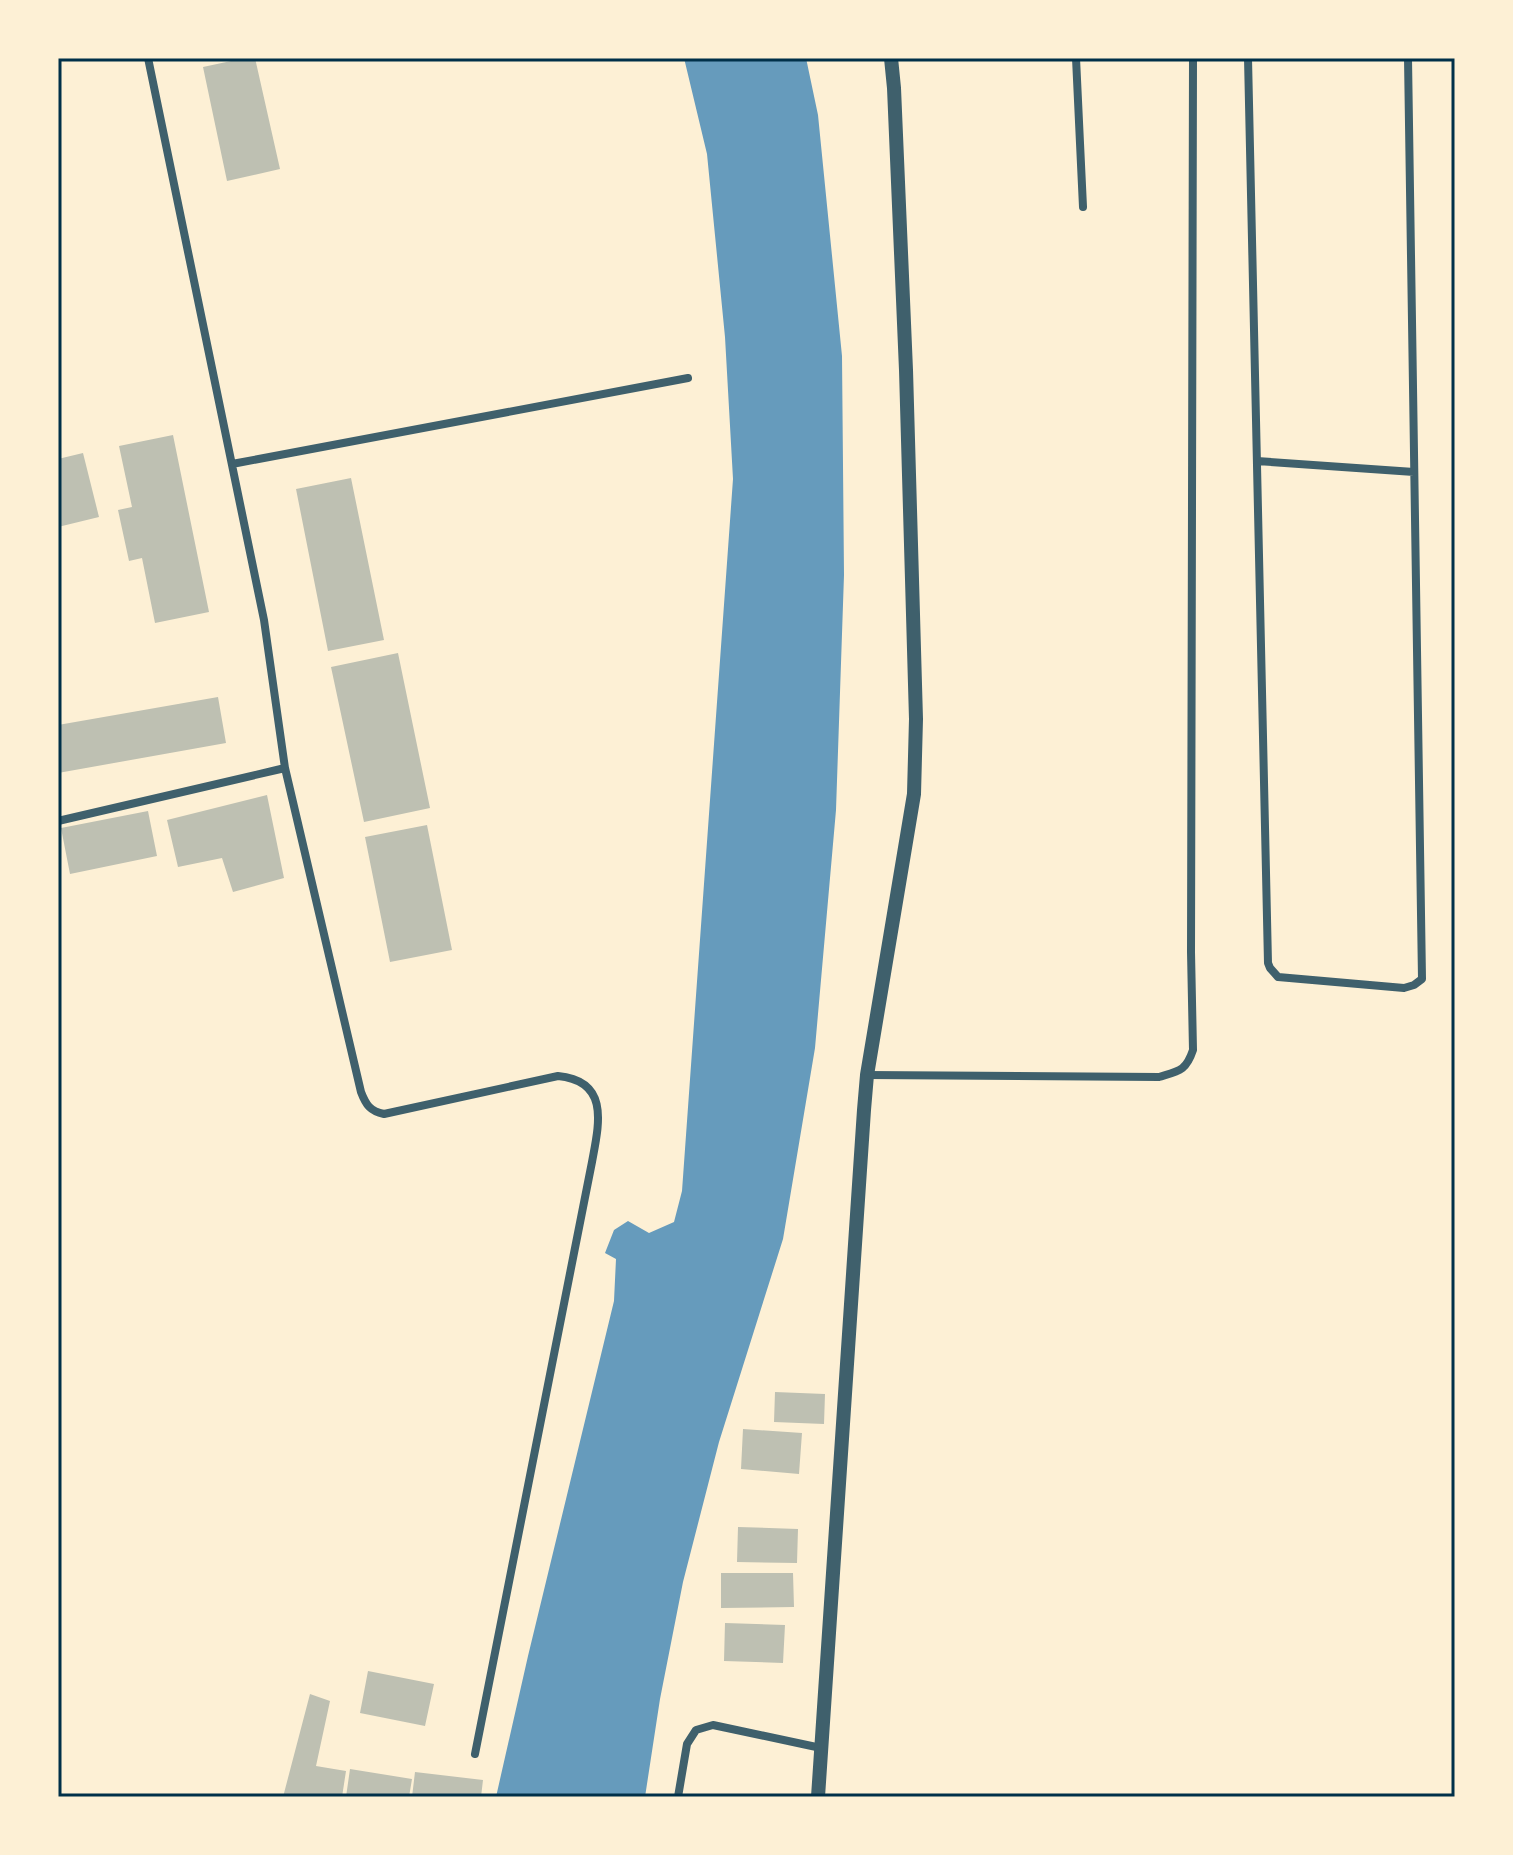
<svg xmlns="http://www.w3.org/2000/svg" width="1513" height="1855" viewBox="0 0 1513 1855" font-family="Karla,sans-serif">
<rect width="100%" height="100%" fill="#fdf0d5"/>
<path fill="#669bbc" d="M684 58H806L818 115 842 356 844 575 836 810 815 1048 783 1239 719 1442 683 1582 660 1699 645 1797H496L528 1656 614 1301 616 1259 605 1253 614 1230 628 1221 649 1233 674 1222 682 1191 733 479 725 337 707 154Z"/>
<path fill="#bec0b2" d="M245 58H255L280 169 227 181 203 67Z
M173 435 209 612 155 623 142 558 129 561 118 510 132 507 119 446Z
M83 453 99 517 58 527V459Z
M351 478 384 640 328 651 296 489Z
M398 653 430 808 364 822 331 667Z
M218 697 226 743 58 773V725Z
M267 795 284 878 233 892 222 858 178 867 167 820Z
M148 811 157 856 70 874 61 828Z
M427 825 452 950 390 962 365 837Z
M775 1392 825 1394 824 1424 774 1422Z
M743 1429 802 1433 799 1474 741 1469Z
M738 1527 798 1529 797 1563 737 1562Z
M721 1573H793L794 1607 721 1608Z
M725 1623 785 1625 783 1663 724 1661Z
M368 1671 434 1684 425 1726 360 1713Z
M310 1694 330 1701 316 1766 346 1771 342 1797H283Z
M350 1769 412 1779 409 1797H346Z
M415 1772 483 1780 481 1797H412Z"/>
<g fill="none" stroke-linecap="round" stroke-linejoin="round">
<path stroke="#3f606c" stroke-width="8" d="M148 58 264 620 285 768 361 1092C366 1105 370 1111 384 1114L558 1076C610 1081 599 1124 592 1162L475 1754
M1076 58 1083 207
M1248 58 1268 963 1270 968 1278 977 1404 988 1414 985 1422 979 1408 58
M1257 461 1414 472
M232 464 688 378
M58 821 285 768
M867 1075 1159 1077C1179 1071 1186 1071 1193 1050L1191 952 1193 58
M678 1797 687 1744 696 1730 713 1725 821 1748"/>
<path stroke="#3f606c" stroke-width="14" d="M818 1797 864 1110 867 1075 914 794 916 719 906 370 894 88 891 58"/>
</g>
<rect width="1513" height="1855" fill="none" stroke="#fdf0d5" stroke-width="120"/>
<rect x="60" y="60" width="1393" height="1735" fill="none" stroke="#003049" stroke-width="3"/>
</svg>
